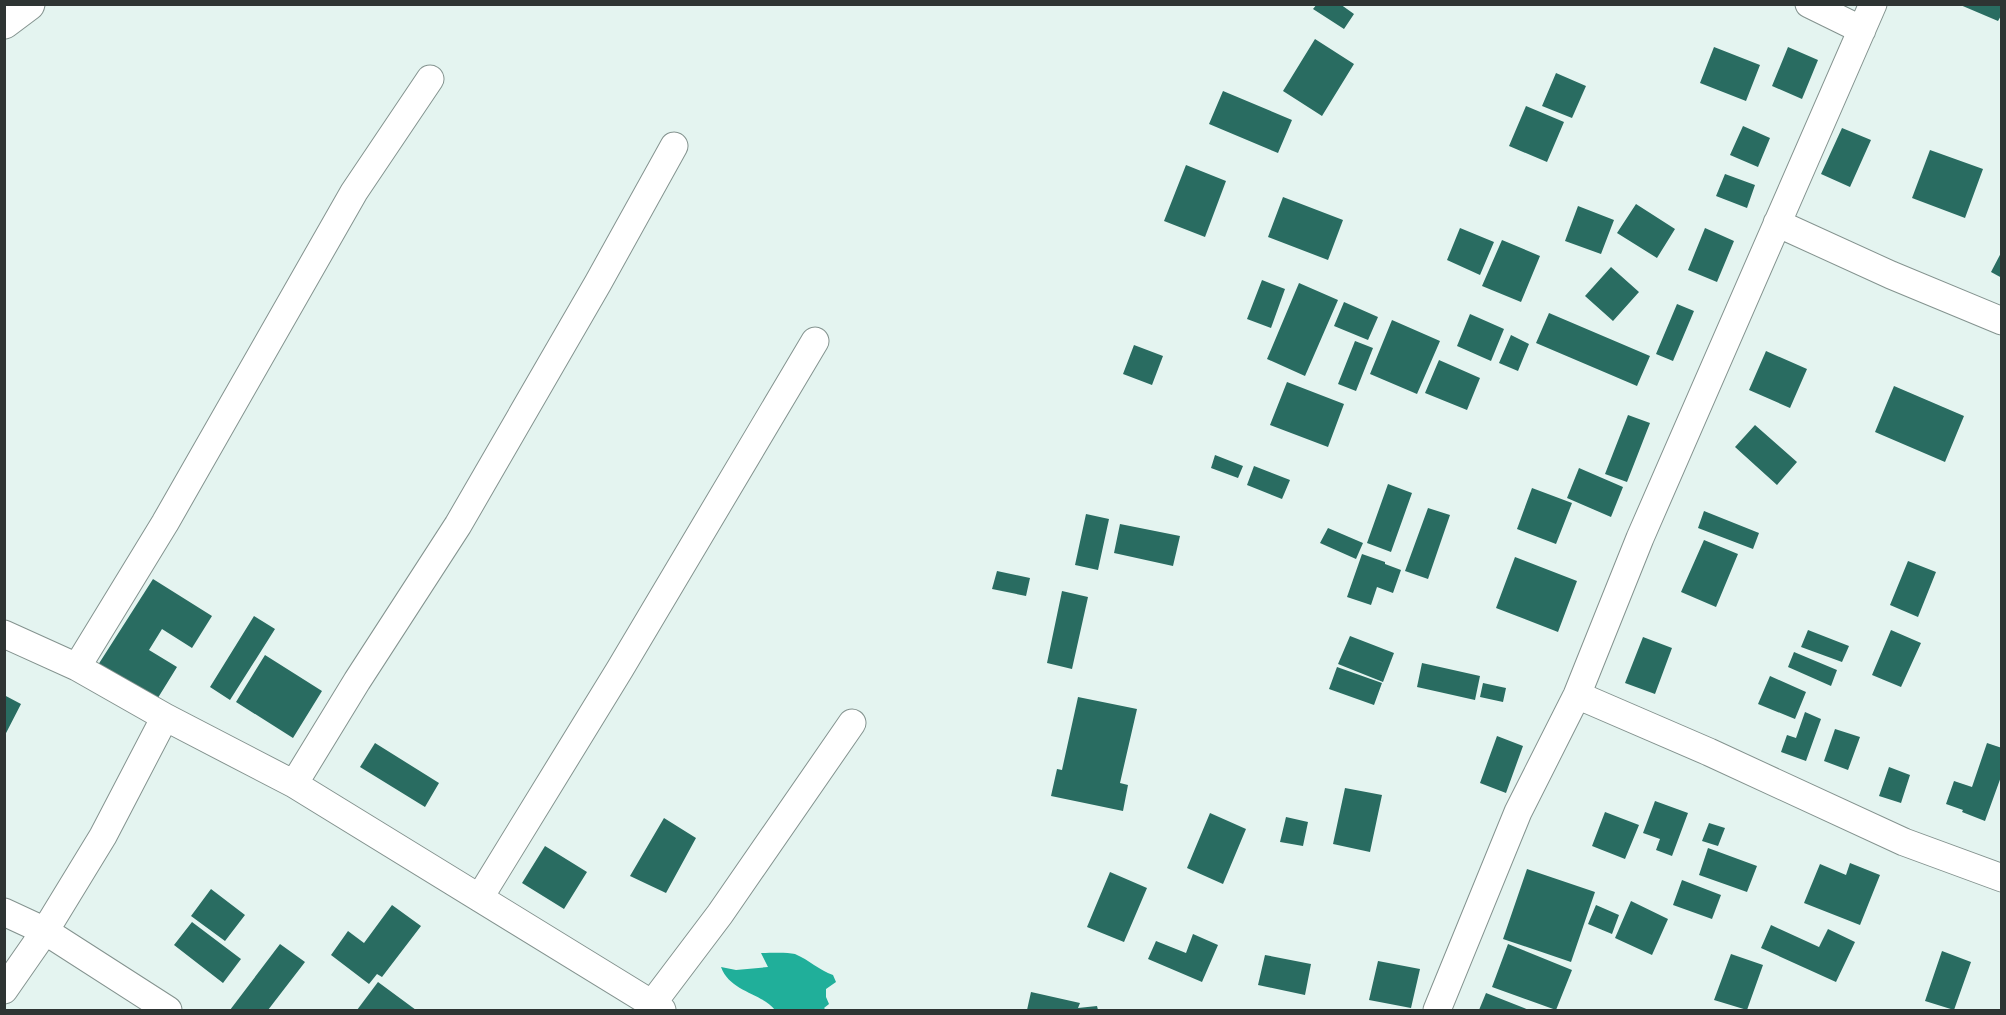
<svg xmlns="http://www.w3.org/2000/svg" width="2006" height="1015" viewBox="0 0 2006 1015" font-family="'Source Sans 3',sans-serif">
<rect width="100%" height="100%" fill="#e4f4f0"/>
<path fill="#20af9a" d="M761 953C770 953 787 952 795 954 809 960 819 970 833 975L836 982 826 989V997L829 1004 824 1008 826 1010H775C762 993 730 992 721 967L736 970 768 967Z"/>
<path fill="#296c61" d="M1317 4H1340L1354 14 1344 29 1313 9Z
M1958 4H2002V14L1998 21Z
M1315 39 1354 64 1322 116 1283 91Z
M1714 47 1760 65 1746 101 1700 83Z
M1788 47 1818 60 1802 99 1772 86Z
M1556 73 1586 86 1572 118 1542 106Z
M1223 91 1292 120 1278 153 1209 124Z
M1526 106 1564 122 1547 162 1509 146Z
M1743 126 1770 138 1758 167 1730 155Z
M1842 128 1871 140 1850 187 1821 174Z
M1930 150 1983 169 1965 218 1912 198Z
M1186 165 1226 181 1205 237 1164 221Z
M1725 174 1755 185 1747 208 1716 196Z
M1283 197 1343 220 1328 260 1268 237Z
M1636 204 1675 229 1657 258 1617 233Z
M1578 206 1614 220 1601 254 1565 241Z
M1460 228 1494 242 1480 275 1447 260Z
M1705 228 1734 241 1717 282 1688 270Z
M1502 240 1540 256 1521 302 1482 286Z
M2002 251V278L1991 272Z
M1611 267 1639 292 1613 321 1585 296Z
M1262 280 1285 289 1271 328 1247 319Z
M1299 283 1338 300 1305 376 1267 359Z
M1344 302 1378 317 1368 340 1334 326Z
M1677 304 1694 311 1673 361 1656 354Z
M1549 313 1650 356 1637 386 1536 343Z
M1470 314 1504 329 1491 361 1457 346Z
M1392 320 1440 341 1417 394 1370 374Z
M1511 335 1529 344 1518 371 1499 363Z
M1355 341 1373 348 1356 391 1338 384Z
M1134 345 1163 356 1152 385 1123 374Z
M1766 351 1807 369 1790 408 1749 390Z
M1439 360 1480 378 1467 410 1425 393Z
M1287 382 1344 404 1328 447 1270 425Z
M1894 386 1964 416 1945 462 1875 432Z
M1628 415 1650 423 1627 482 1605 474Z
M1755 425 1797 462 1777 485 1735 447Z
M1215 455 1243 466 1238 478 1211 468Z
M1254 466 1290 480 1282 499 1247 485Z
M1579 468 1623 487 1611 517 1567 498Z
M1388 484 1412 493 1391 552 1367 543Z
M1532 488 1572 503 1556 544 1517 529Z
M1428 508 1450 515 1428 579 1405 571Z
M1704 511 1759 533 1753 549 1698 528Z
M1086 514 1109 519 1098 570 1075 565Z
M1120 524 1180 536 1173 566 1114 553Z
M1328 528 1363 543 1356 559 1320 543Z
M1704 540 1738 554 1716 607 1681 592Z
M1362 554 1385 562V564L1401 570 1393 593 1377 587 1371 605 1347 597Z
M1515 557 1577 581 1558 632 1496 608Z
M1908 561 1936 572 1918 617 1890 605Z
M997 571 1030 578 1026 596 992 589Z
M153 579 212 616 192 648 162 629 149 650 177 667 156 701 98 665Z
M1062 591 1088 597 1072 669 1047 663Z
M254 616 275 629 230 700 210 687Z
M1808 630 1849 646 1842 662 1801 647Z
M1891 630 1921 643 1901 687 1872 675Z
M1350 636 1394 653 1383 682 1338 664Z
M1643 637 1672 648 1655 694 1625 683Z
M1794 652 1837 670 1831 686 1788 667Z
M265 655 322 691 293 738 236 702Z
M1422 663 1480 676 1475 700 1417 687Z
M1337 667 1382 683 1374 705 1329 689Z
M1770 676 1806 692 1795 719 1758 704Z
M1483 683 1506 688 1503 702 1480 697Z
M4 695 21 704 4 737Z
M1078 697 1137 709 1120 783 1128 785 1123 811 1051 796 1057 769 1062 770Z
M1805 712 1821 719 1806 761 1781 752 1787 735 1796 738Z
M1835 729 1860 737 1848 770 1824 761Z
M1497 736 1523 746 1506 793 1480 783Z
M375 743 439 783 425 807 360 767Z
M1987 743 2002 748V774L1985 821 1962 812 1963 810 1946 804 1954 781 1972 787Z
M1889 767 1910 775 1901 803 1879 796Z
M1345 788 1382 795 1370 852 1333 844Z
M1655 801 1688 813 1672 856 1656 850 1660 839 1643 833Z
M1605 812 1639 825 1625 859 1592 846Z
M1210 813 1246 829 1223 884 1187 868Z
M1286 817 1308 822 1303 846 1280 842Z
M664 818 696 838 666 893 630 876Z
M1709 823 1725 828 1718 846 1702 841Z
M545 846 587 872 564 909 522 883Z
M1708 848 1757 866 1747 892 1699 875Z
M1850 863 1880 875 1860 925 1804 903 1820 864 1846 875Z
M1527 869 1595 892 1571 962 1503 939Z
M1110 872 1147 888 1124 942 1087 927Z
M1682 880 1721 895 1712 919 1673 905Z
M211 889 245 915 225 941 191 916Z
M1631 901 1668 919 1652 955 1615 938Z
M392 905 421 926 382 977 377 974 369 984 331 955 348 931 364 943Z
M1596 905 1619 915 1612 934 1588 924Z
M192 922 241 959 223 983 174 945Z
M1771 925 1819 947 1828 929 1855 942 1836 982 1761 948Z
M1193 934 1218 945 1202 982 1148 959 1156 941 1186 953Z
M280 944 305 962 268 1010H230Z
M1508 944 1572 970 1556 1010 1492 987Z
M1942 951 1971 962 1954 1010 1925 1001Z
M1731 954 1763 965 1747 1010 1714 1000Z
M1265 955 1311 964 1305 995 1258 985Z
M1378 961 1420 969 1411 1008 1369 1000Z
M378 982 416 1010H357Z
M1031 992 1080 1003 1078 1008 1097 1006 1098 1010H1027Z
M1486 993 1529 1010H1479Z"/>
<g fill="none" stroke-linecap="round" stroke-linejoin="round">
<defs>
<path id="minor" d="M1809 4 1862 30
M1777 223 1891 275 2002 321
M4 634 77 667 165 717 294 784 662 1010
M77 667 165 523 354 192 430 79
M1577 695 1709 752 1904 842 2002 878
M294 784 357 681 458 525 598 283 674 146
M480 897 620 669 815 341
M4 912 45 931 168 1010
M4 990 45 931 103 836 165 717
M652 1004 720 914 852 723
M1437 1010 1518 812 1577 695 1640 538 1873 4"/>
<path id="tertiary" d="M4 22 28 4"/>
</defs>
<use href="#minor" stroke="#84938f" stroke-width="29"/>
<use href="#tertiary" stroke="#84938f" stroke-width="35"/>
<use href="#minor" stroke="#fff" stroke-width="27"/>
<use href="#tertiary" stroke="#fff" stroke-width="33"/>
</g>
<rect width="2006" height="1015" fill="none" stroke="#2e3433" stroke-width="12"/>
</svg>
